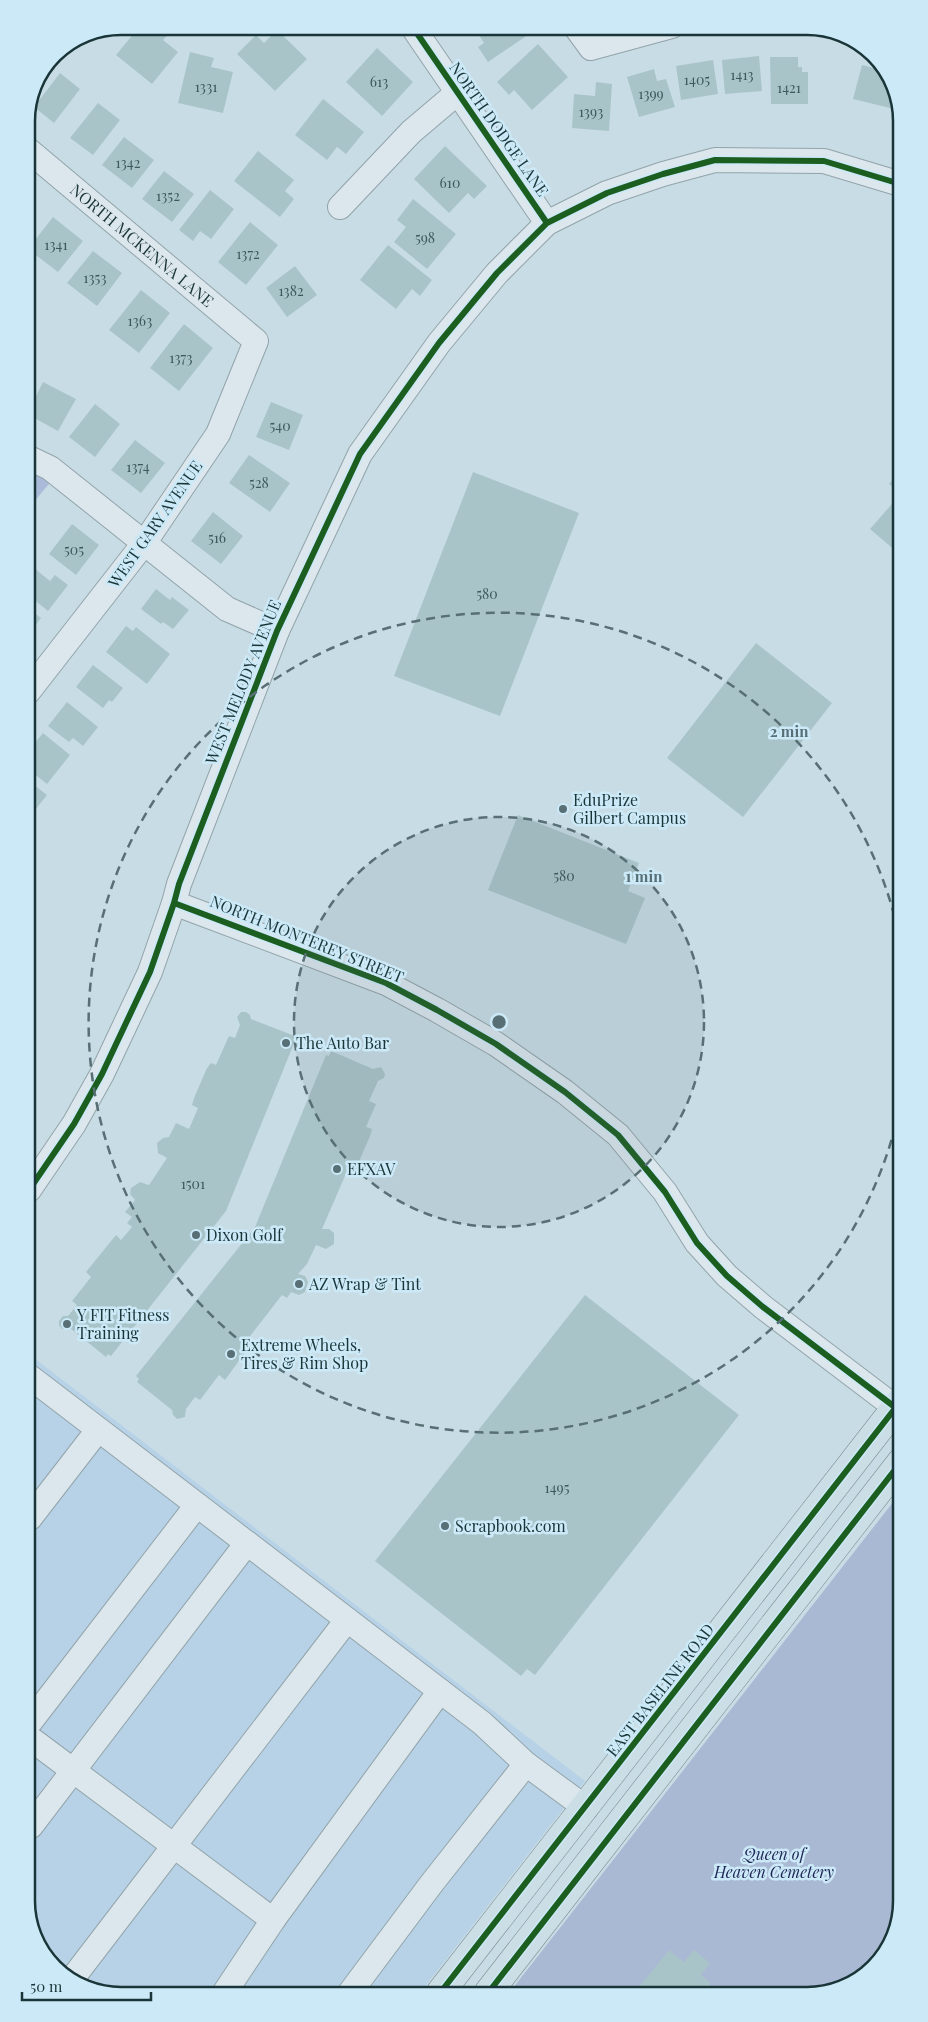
<svg xmlns="http://www.w3.org/2000/svg" width="928" height="2022" viewBox="0 0 928 2022" font-family="'Playfair Display',serif">
<rect width="100%" height="100%" fill="#c8dce5"/>
<path fill="#b7d2e7" d="M30 1355 585 1781 420 1993 114 1996 63 1976 31 1932Z"/>
<path fill="#a9bbd9" d="M27 457 58 473 28 509Z"/>
<path fill="#a9b9d3" d="M901 1492 902 1901 882 1959 838 1991 509 1993Z"/>
<path fill="#a9c4c9" d="M140 26H168L172 30 163 40 178 52 152 84 116 55Z
M473 26H532L535 30 488 62 478 47 484 43Z
M117 27 97 39 93 32 110 28Z
M277 30 307 59 275 91 237 54 256 35 264 43Z
M538 44 568 77 532 110 514 90 509 95 497 82Z
M377 48 413 82 382 116 346 82Z
M190 52 214 58 211 67 233 72 223 113 178 103Z
M759 56 762 91 725 94 722 60Z
M770 57H798V67H802V72H808V104H771Z
M713 60 718 94 681 100 676 66Z
M862 65 882 70 895 88 890 108 853 99Z
M654 69 657 81 666 79 675 107 639 117 627 77Z
M60 73 80 89 54 123 34 107Z
M596 82 612 84 609 131 572 128 574 94 595 96Z
M323 99 364 132 346 154 337 147 327 160 295 135Z
M98 103 120 120 93 155 70 138Z
M124 137 154 160 132 188 102 165Z
M445 146 487 186 474 199 468 193 449 213 414 179Z
M258 151 294 180 285 191 294 199 280 217 234 181Z
M164 171 194 194 172 222 142 199Z
M27 184 35 190 27 201Z
M210 190 234 209 211 239 200 231 193 241 179 230Z
M413 199 456 234 427 269 394 242 406 227 397 220Z
M53 217 83 241 58 272 28 249Z
M250 222 278 245 246 285 218 262Z
M388 245 432 280 420 296 412 289 396 309 360 280Z
M93 251 122 273 97 306 67 283Z
M295 266 317 295 287 317 266 288Z
M141 290 170 313 139 353 109 330Z
M184 324 213 348 179 391 150 368Z
M43 382 76 399 58 431 27 414Z
M271 402 303 415 289 450 256 437Z
M95 404 120 424 95 457 69 437Z
M135 440 165 463 141 493 111 470Z
M249 455 290 483 270 512 229 483Z
M473 472 579 513 500 716 394 676Z
M898 473V491L889 484Z
M898 497V553L870 529Z
M213 512 243 536 221 564 191 541Z
M72 524 99 545 76 575 49 554Z
M34 568 50 581 55 575 68 585 48 611 28 595V577Z
M156 589 170 600 172 597 189 610 173 629 163 622 161 624 141 609Z
M28 608 41 618 28 635Z
M126 626 133 631 136 627 170 654 147 684 106 652Z
M756 643 832 703 743 817 667 758Z
M93 665 123 688 112 702 109 700 103 708 76 687Z
M67 702 98 727 83 746 73 738 69 742 48 726Z
M43 733 70 755 47 784 28 769V751Z
M28 780 47 795 28 819Z
M518 815 639 863 628 891 645 898 626 944 488 890Z
M241 1012H246L250 1015 251 1019 295 1036 293 1040 295 1041 226 1211 111 1356 108 1354 106 1357 70 1328 62 1329 59 1325V1321L63 1316H68L77 1305 72 1301 91 1277 86 1272 116 1235 121 1240 132 1227 127 1223 132 1217 125 1212 135 1200 130 1194 131 1188 140 1182 149 1185 167 1158 158 1153 157 1143 163 1138 169 1137 176 1123 189 1129 198 1108 192 1105 194 1098 207 1068 211 1063 216 1065 229 1036 235 1038 240 1025 237 1017Z
M331 1051 373 1069 381 1067 385 1074 384 1078 378 1081 369 1101 376 1104 366 1127 372 1129 370 1136 357 1166 355 1165 353 1171 348 1169 322 1229H329L334 1233V1244L326 1249 316 1245 307 1264 298 1274 305 1276 308 1282 305 1292 299 1295 291 1292 287 1298 282 1295 247 1340 252 1343 225 1380 219 1375 200 1400 195 1397 186 1409 185 1417 177 1419 173 1415 172 1410 137 1382 139 1379 136 1376 255 1227 326 1055 329 1056Z
M585 1295 739 1415 535 1675 527 1669 521 1676 375 1561Z
M669 1950 684 1962 694 1950 710 1963 701 1975 710 1983V1986L717 1991 635 1992Z"/>
<g fill="none" stroke-linecap="round" stroke-linejoin="round">
<defs>
<g id="minor">
<path d="M412 26 547 223"/>
<path d="M575 26 591 48 672 26"/>
<path id="s1" d="M27 149 256 341 218 434 145 542 28 692"/>
<path d="M340 207 411 132 457 93"/>
<path d="M27 457 50 468 227 609 277 631"/>
<path d="M174 903 386 983 437 1010 496 1044 565 1092 618 1135 665 1192 697 1243 727 1276 763 1307 900 1411"/>
<path d="M29 1190 74 1124 102 1074 150 972 174 903 179 884 277 631 360 454 439 343 497 273 547 223 607 193 663 174 715 160 824 161 897 183"/>
<path d="M30 1377 482 1723 526 1764"/>
<path d="M30 1518 98 1430"/>
<path d="M31 1721 197 1505"/>
<path d="M31 1739 273 1920 223 1995"/>
<path d="M31 1826 247 1543"/>
<path d="M273 1920 440 1691"/>
<path d="M72 1979 347 1620"/>
<path d="M349 1994 432 1883 526 1764 586 1808"/>
</g>
<path id="major" d="M440 1993 900 1402
M488 1993 901 1462"/>
</defs>
<use href="#minor" stroke="#92a4a9" stroke-width="26"/>
<use href="#major" stroke="#798a8f" stroke-width="29"/>
<use href="#minor" stroke="#dbe6ed" stroke-width="24"/>
<use href="#major" stroke="#cbdde5" stroke-width="28"/>
<defs>
<path id="cycleway" d="M412 26 547 223
M174 903 386 983 437 1010 496 1044 565 1092 618 1135 665 1192 697 1243 727 1276 763 1307 900 1411
M29 1190 74 1124 102 1074 150 972 174 903 179 884 277 631 360 454 439 343 497 273 547 223 607 193 663 174 715 160 824 161 897 183
M440 1993 900 1402
M488 1993 901 1462"/>
</defs>
<use href="#cycleway" stroke="#cce9f8" stroke-width="9"/>
<use href="#cycleway" stroke="#1b5e20" stroke-width="6"/>
</g>
<circle cx="499" cy="1022" r="205" fill="#576f75" fill-opacity=".12"/>
<g fill="none" stroke="#576f75" stroke-width="2.5" stroke-dasharray="9 6">
<circle cx="499" cy="1022" r="205"/>
<path d="M899 1111A410 410 0 1 1 898 930"/>
</g>
<g fill="#576f75" stroke="#cce9f8" stroke-width="2">
<circle cx="563" cy="809" r="5"/>
<circle cx="286" cy="1043" r="5"/>
<circle cx="337" cy="1169" r="5"/>
<circle cx="196" cy="1235" r="5"/>
<circle cx="299" cy="1284" r="5"/>
<circle cx="67" cy="1324" r="5"/>
<circle cx="231" cy="1354" r="5"/>
<circle cx="445" cy="1526" r="5"/>
</g>
<g text-anchor="middle" stroke-width="5" stroke-linejoin="round" paint-order="stroke">
<g font-size="14" fill="#3e595c">
<text x="742" y="80">1413</text>
<text x="697" y="85">1405</text>
<text x="379" y="87">613</text>
<text x="206" y="92">1331</text>
<text x="789" y="93">1421</text>
<text x="651" y="99">1399</text>
<text x="591" y="117">1393</text>
<text x="128" y="168">1342</text>
<text x="450" y="188">610</text>
<text x="168" y="201">1352</text>
<text x="425" y="243">598</text>
<text x="56" y="250">1341</text>
<text x="248" y="259">1372</text>
<text x="95" y="283">1353</text>
<text x="291" y="296">1382</text>
<text x="140" y="326">1363</text>
<text x="181" y="363">1373</text>
<text x="280" y="431">540</text>
<text x="138" y="472">1374</text>
<text x="259" y="488">528</text>
<text x="217" y="543">516</text>
<text x="74" y="555">505</text>
<text x="487" y="599">580</text>
<text x="564" y="881">580</text>
<text x="193" y="1189">1501</text>
<text x="557" y="1493">1495</text>
</g>
<g font-size="16" fill="#1a3538" stroke="#cce9f8">
<text transform="translate(499 129) rotate(55)" y="6">NORTH DODGE LANE</text>
<text dy="6" stroke="none"><textPath href="#s1" startOffset="150">NORTH MCKENNA LANE</textPath></text>
<text transform="translate(155 524) rotate(-55)" y="6">WEST GARY AVENUE</text>
<text transform="translate(243 682) rotate(-68)" y="6">WEST MELODY AVENUE</text>
<text transform="translate(307 939) rotate(22)" y="6">NORTH MONTEREY STREET</text>
<text transform="translate(660 1690) rotate(-52)" y="6">EAST BASELINE ROAD</text>
</g>
<g font-size="16" fill="#1a3538" stroke="#cce9f8" text-anchor="start">
<text x="573" y="806">EduPrize<tspan x="573" dy="18">Gilbert Campus</tspan></text>
<text x="296" y="1049">The Auto Bar</text>
<text x="347" y="1175">EFXAV</text>
<text x="206" y="1241">Dixon Golf</text>
<text x="309" y="1290">AZ Wrap &amp; Tint</text>
<text x="77" y="1321">Y FIT Fitness<tspan x="77" dy="18">Training</tspan></text>
<text x="241" y="1351">Extreme Wheels,<tspan x="241" dy="18">Tires &amp; Rim Shop</tspan></text>
<text x="455" y="1532">Scrapbook.com</text>
</g>
<g font-size="16" font-style="italic" fill="#1f2656" stroke="#cce9f8">
<text x="774" y="1860">Queen of<tspan x="774" dy="18">Heaven Cemetery</tspan></text>
</g>
</g>
<path d="M0 0H928V2022H0ZM121 35H807A86 86 0 0 1 893 121V1901A86 86 0 0 1 807 1987H121A86 86 0 0 1 35 1901V121A86 86 0 0 1 121 35Z" fill="#cce9f8" fill-rule="evenodd"/>
<path fill="none" stroke="#1a3538" stroke-width="2.5" d="M121 35H807A86 86 0 0 1 893 121V1901A86 86 0 0 1 807 1987H121A86 86 0 0 1 35 1901V121A86 86 0 0 1 121 35Z"/>
<circle cx="499" cy="1022" r="8" fill="#576f75" stroke="#cce9f8" stroke-width="2.5"/>
<g font-size="15" text-anchor="middle" font-weight="bold" fill="#576f75" stroke="#cce9f8" stroke-width="5" stroke-linejoin="round" paint-order="stroke">
<text x="789" y="737">2 min</text>
<text x="644" y="882">1 min</text>
</g>
<path d="M22 1992v8h129v-8" fill="none" stroke="#1a3538" stroke-width="2.5"/>
<text x="30" y="1992" font-size="15" fill="#1a3538" stroke="#cce9f8" stroke-width="4" paint-order="stroke">50 m</text>
</svg>
